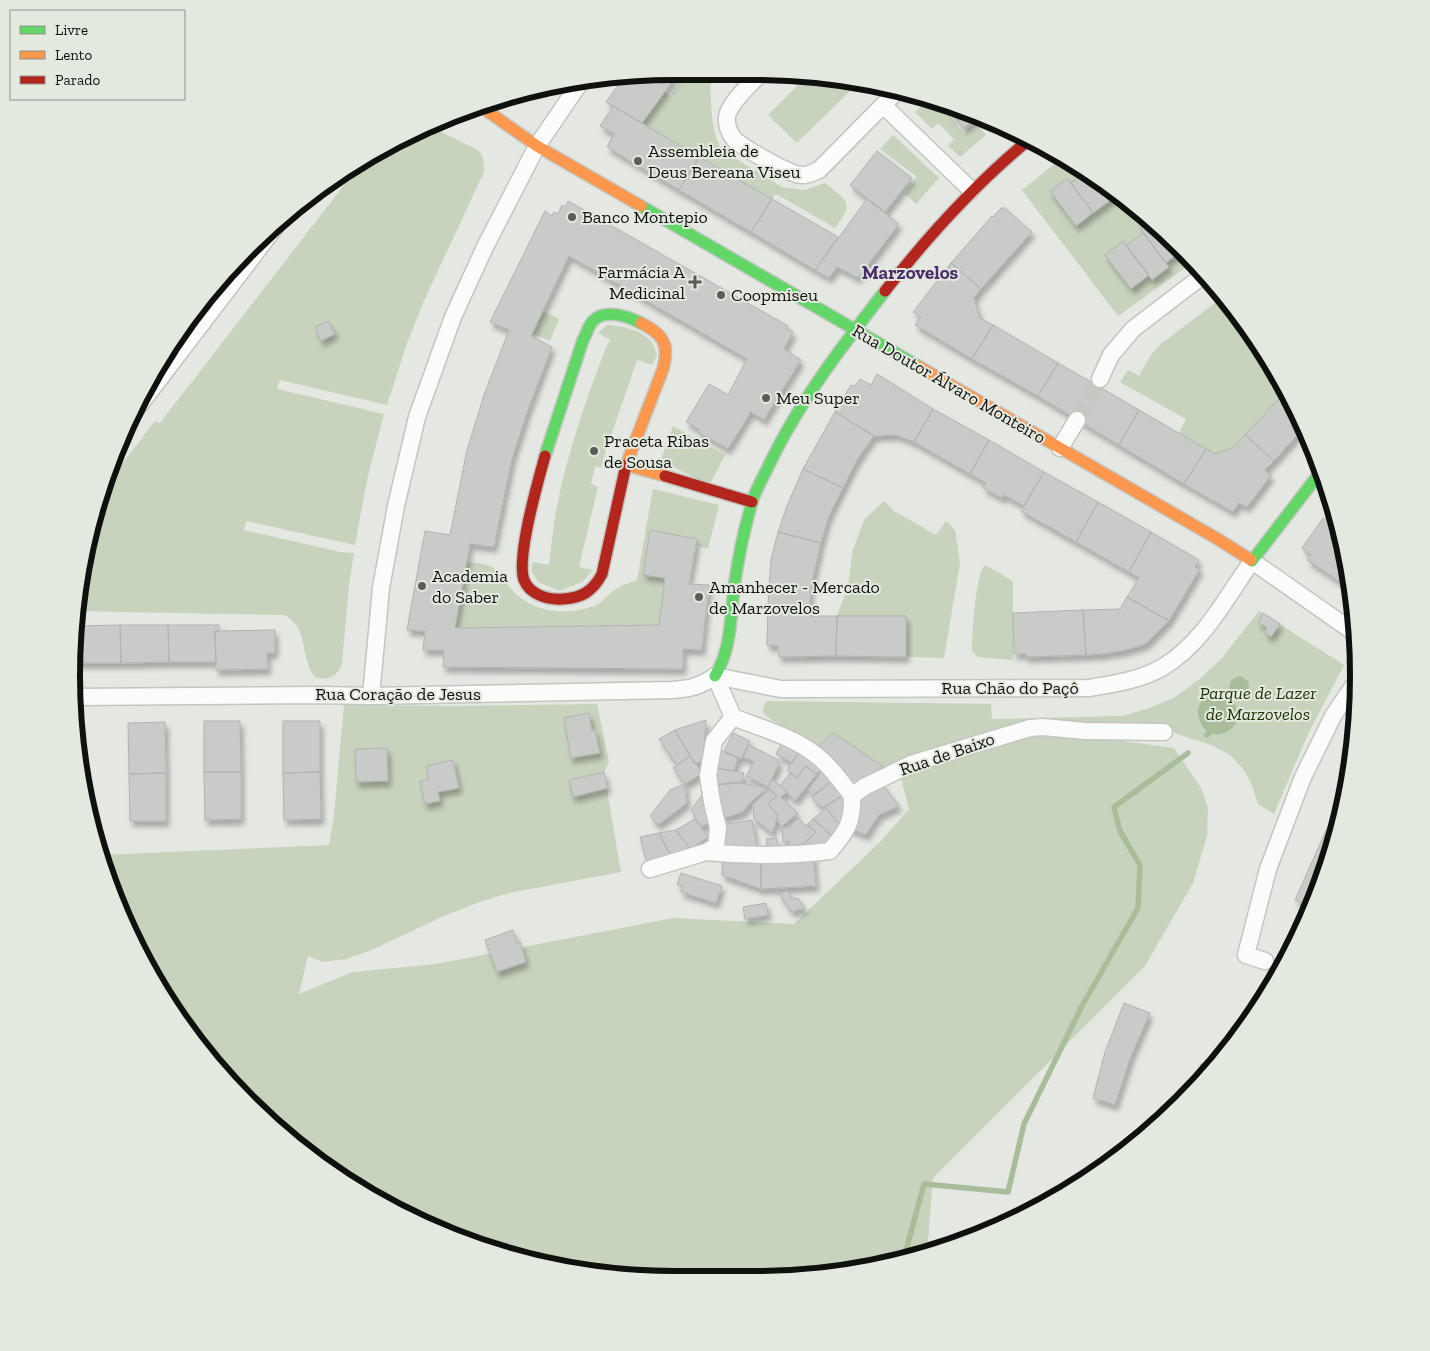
<svg xmlns="http://www.w3.org/2000/svg" width="1430" height="1351" viewBox="0 0 1430 1351" font-family="'Zilla Slab',serif">
<defs>
<filter id="shadow"><feDropShadow dx="3" dy="5.5" stdDeviation="2.5" flood-color="#0004"/></filter>
</defs>
<rect width="100%" height="100%" fill="#e4e7e2"/>
<path fill="#c7d3bd" d="M690 71 722 72 710 85C712 108 710 132 723 151L782 187 804 190 825 183C847 201 855 202 835 228L776 194 772 199 642 123 665 92 670 96Z
M808 75 858 83 797 143 768 115Z
M930 99 939 102 963 133 976 123 986 135 960 157 948 146 954 139 938 123 932 129 915 112Z
M429 126 478 150C484 157 484 163 484 172L423 303 407 343 387 405 280 380 277 389 384 414 367 480 355 545 246 521 244 530 340 552 354 553 349 585 342 663C338 677 328 681 315 677 299 657 310 628 284 615L76 611V597L101 491 155 421 160 423 358 167Z
M893 135 939 178 916 204 905 194 917 177 880 149Z
M1062 158 1123 196 1193 262 1118 316 1022 190Z
M1223 297 1278 374 1286 391 1233 448 1215 454 1179 433 1186 419 1120 382 1128 370 1139 376 1151 355 1162 343Z
M543 311 559 319 550 341 533 334Z
M607 325C620 326 640 329 650 340 653 343 655 350 657 355L652 365 637 360 604 456 601 468 595 466 591 484 598 487 579 567 593 570 582 582 560 591 538 582 531 571 533 562 549 565C551 547 553 529 556 511 567 454 586 399 607 345L611 340 598 333Z
M673 426 725 455 709 486 661 460Z
M653 489 719 505 708 549 650 530 643 574 665 578 659 625 455 628 467 562C474 563 483 563 490 566 499 570 504 581 510 588 530 612 563 616 591 607 600 605 606 597 613 591 620 586 629 583 637 580Z
M884 501 894 511 936 535 946 521 955 530 960 563 944 658 906 657V616H837L848 586 853 550 864 520Z
M985 565 1013 581V660L978 657 972 651C972 636 975 574 985 565Z
M1259 611 1344 665 1308 734 1274 814 1258 804 1252 785 1244 770 1230 755 1211 745 1177 734 1164 727 1078 724 887 770 833 733 818 747 770 719C762 713 761 709 767 701L991 704 992 719 1121 716 1147 709 1175 697 1201 678 1222 658Z
M597 704 609 762 604 772 621 872 509 893 480 902 446 915 374 949 346 959 323 962 308 956 299 994 353 972 436 964 673 918 794 924 881 841 909 809 900 774 1041 730 1174 748 1201 788 1208 808 1207 836 1193 883 1145 966 933 1178 927 1253 833 1275 675 1280 558 1268 445 1234 340 1178 248 1103 152 978 103 870 100 855 329 845 334 815 344 705 444 706Z"/>
<path fill="#aabd9a" d="M1240 676 1248 681 1249 687 1244 695 1232 697C1236 708 1243 719 1231 729 1203 751 1182 699 1215 694 1220 693 1226 695 1230 695L1231 693 1229 687 1231 680Z"/>
<g fill="none" stroke-linecap="round" stroke-linejoin="round">
<path stroke="#aabd9a" stroke-width="5.5" d="M1207 735 1210 732
M904 1258 924 1184 1008 1192 1024 1124 1082 1006 1138 908 1140 865 1120 831 1114 807 1188 753"/>
</g>
<path fill="#c9cbc8" stroke="#b1b3b0" filter="url(#shadow)" d="M681 71 675 78 667 72 676 71Z
M667 72 675 78 642 123 606 102 625 76Z
M945 105 978 117 964 128Z
M613 106 699 157 679 190 607 147 614 134 600 126Z
M877 151 912 178 885 212 850 185Z
M699 157 772 199 751 232 679 190Z
M1085 173 1096 180 1111 200 1093 213 1071 183Z
M1067 178 1093 213 1076 226 1050 191Z
M1096 180 1119 194 1111 200Z
M772 199 838 237 815 270 751 232Z
M867 199 899 224 858 278 837 267 829 278 815 270Z
M568 201 788 326 786 329 793 332 784 349 801 360 764 420 751 412 728 449 698 432 699 429 686 422 709 384 728 395 747 359 569 256 531 336 552 347 528 410 512 459 494 547 470 544 455 628 659 625 665 578 643 575 650 530 697 539 689 584 709 585 702 650 683 649V669L443 667 444 650H423L425 631 407 630 425 531 450 535 467 450 484 395 509 330 490 322 545 211 552 216 554 212 558 214 562 205 565 207Z
M1001 208H1005L1032 232 981 289 951 263 992 216 993 217Z
M1149 221 1181 251 1166 263 1140 228Z
M1143 233 1169 267 1152 280 1126 246Z
M1123 241 1149 275 1131 289 1105 255Z
M951 263 981 289 974 298 980 318 993 325 972 359 915 325 921 317 913 312Z
M328 321 335 334 321 341 315 327Z
M993 325 1058 363 1038 396 972 359Z
M1058 363 1139 410 1119 445 1038 396Z
M877 374 933 409 914 442 896 435 874 436 835 412 851 385 855 386 860 379 871 385Z
M1286 391 1303 429 1274 461 1245 435Z
M933 409 989 440 970 474 914 442Z
M1139 410 1206 449 1184 484 1119 445Z
M835 412 874 436 857 460 843 488 803 469Z
M1245 435 1274 461 1265 470 1271 476 1247 507 1239 503 1233 512 1184 484 1206 449 1215 454 1233 448Z
M989 440 1044 472 1024 506 1004 495 1002 498 983 488 986 483 970 474Z
M803 469 843 488 829 516 821 543 778 532 787 506Z
M1044 472 1098 502 1076 542 1021 511Z
M1098 502 1151 532 1129 572 1076 542Z
M1334 514 1352 590 1307 560 1311 555 1302 548 1323 518 1329 522Z
M778 532 821 543 811 587 810 607 768 606 771 560Z
M1151 532 1199 560 1195 567 1200 569 1169 621 1127 597 1139 578 1129 572Z
M1127 597 1169 621 1146 644 1126 650 1102 654 1086 655 1083 610 1120 609Z
M768 606 810 607V616H837L836 656 779 657 778 646 767 645Z
M1083 610 1086 655 1026 657V654H1014L1013 613Z
M1263 613 1280 624 1271 637 1264 632 1267 628 1258 622Z
M837 616H906V657L836 656Z
M120 625 121 663H76V626Z
M120 625H168L169 662 121 663Z
M168 625H219V631H215L216 662H169Z
M275 630V653H267L268 669 216 670 215 631Z
M589 713 592 731 595 730 600 753 571 758 564 718Z
M706 720 703 761 695 764 675 730Z
M204 721H240L241 772H204Z
M283 721H320V772L283 773Z
M76 722H79L80 768 76 754Z
M165 722 166 773 129 774 128 723Z
M675 730 690 756 677 765 659 739Z
M733 733 750 741 741 759 724 751Z
M833 733 883 767 853 784 818 747Z
M784 739 800 750 792 763 776 754Z
M749 745 777 759 779 764 768 787 746 776 754 762 743 757Z
M387 748 388 781 356 782 355 749Z
M719 750 738 758 734 771 716 768Z
M800 750 823 765 817 774 805 766 797 778 787 770Z
M690 756 703 773 685 784 673 768Z
M453 760 459 788 438 792 440 801 425 804 420 781 429 779 426 766Z
M805 766 817 774 795 801 780 785 790 773 797 778Z
M825 767 836 778 813 795 808 790Z
M716 768 744 773 741 783 714 785Z
M204 772H241V819L205 820Z
M320 772 321 819 284 820 283 773Z
M604 772 608 788 573 797 569 780Z
M166 773V821H130L129 774Z
M836 778 845 794 822 808 812 797Z
M772 779 787 792 781 797 798 813 781 827 777 820 778 816 768 803 777 796 768 787Z
M737 782 767 788 750 803 743 812 724 818 718 815 714 785Z
M881 782 899 806 879 815 866 835 847 828 860 794Z
M685 784 687 803 658 825 650 816 670 790Z
M769 790 777 796 768 803 778 816 772 833 754 819 753 804Z
M710 793 712 822 701 827 691 810 702 795Z
M845 794 843 829 825 807Z
M826 808 843 829 834 838 813 819Z
M798 818 806 826 808 825 816 832 803 844 790 846 788 841 783 842 782 828 790 827Z
M695 819 708 837 690 849 676 830Z
M813 819 834 838 827 845 807 848 803 844 816 832 807 825Z
M752 820 757 849 723 848 722 825Z
M1328 826 1338 830V832L1310 907 1295 900Z
M676 830 690 849 672 858 659 833Z
M659 833 672 858 647 863 640 837Z
M777 838 778 848 767 849 766 839Z
M813 853 816 886 761 889V854Z
M723 854H761V889L722 875Z
M681 873 722 886 716 903 681 892 683 886 677 885Z
M787 891 794 899 798 898 805 908 792 912 779 894Z
M766 903 768 915 745 919 743 907Z
M513 930 517 943 520 942 526 962 497 972 485 940Z
M1124 1003 1150 1013 1130 1059 1115 1105 1093 1098 1105 1052Z
M1201 1064 1213 1065 1199 1080Z"/>
<g fill="none" stroke-linecap="round" stroke-linejoin="round">
<path stroke="#c4c7c2" stroke-width="16" stroke-dasharray="16 8" stroke-linecap="butt" d="M1077 420 1100 379"/>
<defs>
<path id="street" d="M762 72C752 83 729 102 727 117 726 124 729 133 734 139 743 148 789 174 801 175 807 176 814 172 819 170L898 90
M883 105 971 190
M1100 379 1111 355 1133 329 1205 274
M135 411 276 226
M1060 448 1077 420
M715 676 781 689 1089 688C1114 684 1141 680 1163 667 1203 643 1226 598 1252 561L1355 633
M715 676 733 717
M371 696 381 588 396 506 417 417 453 317 485 247 537 146 582 80
M76 697 320 695 371 696 672 690C690 689 701 686 715 676
M733 717C763 729 799 738 823 761 834 771 843 784 852 796L864 787 911 764 1030 728 1043 727 1085 731 1164 732
M706 852C747 856 789 856 830 851 846 832 853 823 852 796
M650 869 706 852 716 846 718 828 712 802 708 775 714 741 733 717
M1265 961 1246 955 1268 869 1303 777 1333 716 1356 682"/>
<path id="fast" d="M641 206 918 366
M545 456 583 340C586 335 588 327 592 322 604 308 627 316 641 323
M1251 560 1252 561 1322 470
M715 676C733 646 730 614 735 581 739 553 745 526 753 499 757 487 764 476 769 465 799 402 843 345 885 291"/>
<path id="slow" d="M480 106 537 146 641 206
M641 323C663 334 670 344 663 369L626 465 665 476
M918 366 1216 538 1251 560"/>
<path id="jam" d="M885 291C929 235 975 184 1030 139
M545 456C538 481 516 558 524 580 530 595 548 600 563 599 582 598 593 591 602 574L626 465
M665 476 752 502"/>
</defs>
<use href="#street" stroke="#c3c5c1" stroke-width="19"/>
<use href="#fast" stroke="#c3c5c1" stroke-width="14"/>
<use href="#slow" stroke="#c3c5c1" stroke-width="14"/>
<use href="#jam" stroke="#c3c5c1" stroke-width="14"/>
<use href="#street" stroke="#fbfbfb" stroke-width="16"/>
<use href="#fast" stroke="#63d668" stroke-width="11"/>
<use href="#slow" stroke="#ff974d" stroke-width="11"/>
<use href="#jam" stroke="#b3261e" stroke-width="11"/>
</g>
<g fill="#5a5c58" stroke="#e4e9e0" stroke-width="2">
<circle cx="638" cy="161" r="5"/>
<circle cx="572" cy="217" r="5"/>
<path d="M692.5 274.5h5v5h5v5h-5v5h-5v-5h-5v-5h5z"/>
<circle cx="721" cy="295" r="5"/>
<circle cx="766" cy="398" r="5"/>
<circle cx="594" cy="451" r="5"/>
<circle cx="422" cy="586" r="5"/>
<circle cx="699" cy="597" r="5"/>
</g>
<g text-anchor="middle" stroke-width="4" stroke-linejoin="round" paint-order="stroke">
<g font-size="18" fill="#0f110e" stroke="#e4e9e0" text-anchor="start">
<text x="648" y="157">Assembleia de<tspan x="648" dy="21">Deus Bereana Viseu</tspan></text>
<text x="582" y="223">Banco Montepio</text>
<text x="685" y="278" text-anchor="end">Farmácia A<tspan x="685" dy="21">Medicinal</tspan></text>
<text x="731" y="301">Coopmiseu</text>
<text x="776" y="404">Meu Super</text>
<text x="604" y="447">Praceta Ribas<tspan x="604" dy="21">de Sousa</tspan></text>
<text x="432" y="582">Academia<tspan x="432" dy="21">do Saber</tspan></text>
<text x="709" y="593">Amanhecer - Mercado<tspan x="709" dy="21">de Marzovelos</tspan></text>
</g>
<g font-size="18" fill="#0f110e" stroke="#e4e9e0">
<text transform="translate(949 384) rotate(30)" y="6">Rua Doutor Álvaro Monteiro</text>
<text x="1010" y="694">Rua Chão do Paçô</text>
<text x="398" y="700">Rua Coração de Jesus</text>
<text transform="translate(947 754) rotate(-19)" y="6">Rua de Baixo</text>
</g>
<g font-size="18" font-style="italic" fill="#1c3300" stroke="#e4e9e0">
<text x="1258" y="699">Parque de Lazer<tspan x="1258" dy="21">de Marzovelos</tspan></text>
</g>
<g font-size="19" font-weight="bold" fill="#4c2f69" stroke="#e4e9e0">
<text x="910" y="279">Marzovelos</text>
</g>
</g>
<path d="M0 0H1430V1351H0ZM675 80H755A595 595 0 0 1 1350 675V676A595 595 0 0 1 755 1271H675A595 595 0 0 1 80 676V675A595 595 0 0 1 675 80Z" fill="#e4e9e0" fill-rule="evenodd"/>
<path fill="none" stroke="#0f110e" stroke-width="6" d="M675 80H755A595 595 0 0 1 1350 675V676A595 595 0 0 1 755 1271H675A595 595 0 0 1 80 676V675A595 595 0 0 1 675 80Z"/>
<rect x="10" y="10" width="175" height="90" fill="#e4e9e0" stroke="#8f938c"/>
<rect x="20" y="26" width="25" height="8" fill="#63d668" stroke="#8f938c"/>
<text x="55" y="35" font-size="15" fill="#0f110e">Livre</text>
<rect x="20" y="51" width="25" height="8" fill="#ff974d" stroke="#8f938c"/>
<text x="55" y="60" font-size="15" fill="#0f110e">Lento</text>
<rect x="20" y="76" width="25" height="8" fill="#b3261e" stroke="#8f938c"/>
<text x="55" y="85" font-size="15" fill="#0f110e">Parado</text>
</svg>
